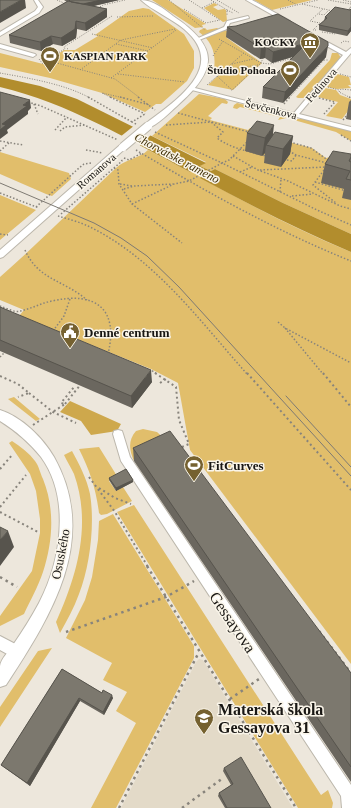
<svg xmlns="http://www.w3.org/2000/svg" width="351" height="808" viewBox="0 0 351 808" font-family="'Times New Roman',serif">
<rect width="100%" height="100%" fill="#ede7dc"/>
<path fill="#e3dac8" d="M199 659 203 660 293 808H121L196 662Z"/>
<path fill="#e1be6b" d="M152 0H168L206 24 202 25 203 27 195 28Z
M254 0H312L272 10Z
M214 3 218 5 213 7 218 10 224 9 226 10 227 21 223 22 204 8Z
M143 8 149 9 184 34 194 51V68L187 81 161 104H156L145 112 102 93 50 78 0 67V53L43 64 64 50H75L98 36 95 35 129 11Z
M205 28 207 30 217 28 222 31 225 30 236 35 227 38 262 63 233 90 208 85 221 73 214 70C216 55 213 42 199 32L200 30Z
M332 53H338L341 58 305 98H298L296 97 330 60Z
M337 74 349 77 351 85H348L351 88 337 89 327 87Z
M325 88 336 90 340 95 351 99V107L342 119 326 116 338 102 318 97Z
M199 94 225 99 228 102 227 104 222 103 208 116 212 118 210 120 248 130 250 128 280 136 278 139 312 148 326 158 331 157 351 166V234L283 203 215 169 211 171 200 166 206 162 152 136Z
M237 103 284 114 286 118 278 120 280 117 240 107 237 109 233 108 234 105Z
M297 119H304L351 131V141L336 132 294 120Z
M148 150 190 172 196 169 205 175 201 178C250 205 299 231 351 252V664L190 450 178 383 151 369 19 316 24 310 0 300V277C40 242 77 204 116 168 125 159 139 159 148 150Z
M0 152 69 173 71 179 52 196 46 194 0 174Z
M0 195 36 210 0 240Z
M14 397 40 419 36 421 8 399Z
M143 429 157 432 170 444 134 461C129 450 128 440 136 431Z
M12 441C21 447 29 453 35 461 39 466 40 473 43 479 55 509 53 541 43 572 38 587 30 601 24 614L0 626V616L32 571 40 533V519L36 491 30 474 9 443Z
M99 447 117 476 109 481 116 491 123 487 132 501 107 514 101 515 99 513C96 489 90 471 79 449Z
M72 451C79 464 87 479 90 494 95 524 90 566 79 594 74 608 67 620 60 633L56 622C77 576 92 524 74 474 71 468 67 461 64 455Z
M134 505 321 795 328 790 333 803 332 808H298L117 512Z
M113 514 194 646V658L116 808H91L136 723 116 711 127 692 103 680 112 663 66 638 85 600 92 577 98 540 99 521Z
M52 648 0 727V707L38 651Z"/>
<path fill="#cea84c" d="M70 401 121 424 117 431 91 435 81 421 60 412Z"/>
<path fill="#b28d2d" d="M0 77 40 86 77 99 206 163 200 166 211 171 215 169 283 203 351 234V252C299 230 250 205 200 178L205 174 196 169 190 172C129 140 68 103 0 87Z"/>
<path fill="#ede7dc" d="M135 125 152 134 138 147 120 137Z"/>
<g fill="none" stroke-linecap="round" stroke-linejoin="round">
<defs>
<path id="pedestrian" d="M248 16 249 18 230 23 227 29 199 40 196 39 224 27 227 21Z"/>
<path id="minor" d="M34 0H38L43 7 39 13 0 36V32L35 11 38 7Z
M246 0H252L290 21 285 22Z
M314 37H318L346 52 351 48V53L299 114 351 127V131L188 89 191 87 294 113 343 55 314 39Z
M0 44 35 54 36 55 33 57 0 48Z
M118 430 122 431 123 434 130 457 351 785V808H342L341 796 121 461 113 434 114 431Z
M0 636 23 648 25 653 23 658 18 660 0 650Z"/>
<path id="tertiary" d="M141 0C153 0 164 9 173 16 220 47 218 70 177 106 169 113 158 125 148 128H145V124C175 101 229 67 184 29 171 18 153 11 141 0Z
M120 145H123L127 147 3 257 0 258V250Z
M0 410C22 417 43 438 54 457 100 539 51 616 6 685L0 687C0 681 0 672 0 666 1 659 9 651 13 645 22 632 31 618 39 603 61 561 71 498 41 457 29 442 16 431 0 421Z"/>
</defs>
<use href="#pedestrian" stroke="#bcb7ac" stroke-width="2"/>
<use href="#minor" stroke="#bcb7ac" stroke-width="2"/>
<use href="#tertiary" stroke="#bcb7ac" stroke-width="2"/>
<path stroke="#88847c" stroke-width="1" stroke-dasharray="1 1.5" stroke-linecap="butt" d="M57 0 66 4
M169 0 205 30
M189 0 220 20
M211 0 227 10V15
M217 0 239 13
M288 0 297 5
M328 0 351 4
M343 0 351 2
M302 4 333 11
M351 7 349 8 351 9
M98 8 103 5 125 0
M202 8 214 2
M184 9 206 23 220 20
M280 9 318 0
M227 10 233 13
M319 14 324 15 329 10
M117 17 153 16
M316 30H313L320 23 310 21 323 9
M322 32 335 34
M92 34 153 48
M219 39 261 63 231 91
M341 43 344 41 350 42
M116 44 148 51
M67 49 69 48
M213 56 223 41
M263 58 261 63 270 64 293 58
M39 59 43 64
M46 60 115 79 140 98
M46 60 65 49 64 47 112 16
M324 60H328
M232 64 253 59
M80 70 121 40 175 29
M225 70 258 65
M211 72 220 73
M0 73C28 78 65 84 90 98
M118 74 185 82
M340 74 351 77
M217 76 232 90
M111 78 176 30
M207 85 244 53
M328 87 339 90
M351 90 341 89 339 92 351 98
M112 98 102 93 124 98
M289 98 324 60 321 59"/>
<path stroke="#88847c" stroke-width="1.5" stroke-dasharray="1.5 2" stroke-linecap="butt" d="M88 97 132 122
M110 97 145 114
M120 97 150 105
M138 97 155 110
M349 97 351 98
M319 98 335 102 324 114
M28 102 41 106 118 140
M34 104 38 114
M284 104 290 97
M178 113 249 132
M343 120 351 110
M136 124 132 122 145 114
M166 125 211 122 223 132 217 138C232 149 248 151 266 156
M55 130 67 117
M60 131 65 127 85 125
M155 132 222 163 229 160 247 142
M341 135 351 141
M0 141 23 145
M290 142 311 148 329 161
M86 150 103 153
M136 150C205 191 276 231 351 261
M0 151 10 142
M289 151 296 155 327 163
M233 156 258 170 288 181 340 206 351 209
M124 158 129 160 142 153
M287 160 292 161 296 155
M114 168 118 170 119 184 132 204 182 243
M260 170 326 167
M324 170 313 185 336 203
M240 172 252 167
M315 182 343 190 346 189
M120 184 132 186
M124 189 134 186 173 184
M280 192 281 179
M0 193 39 208
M292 196 313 194
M132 204 174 184 189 181 222 163 317 210 351 225
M36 207 79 168 84 164 91 163
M61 214 122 161 121 159
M58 216C68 219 80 222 90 227 155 259 200 321 247 374
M0 234 8 235
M25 250C38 280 64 280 87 300
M0 306C6 308 15 313 20 311 31 309 41 303 52 301 96 291 119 309 108 354
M278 322 285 328 351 363
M285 328 323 374
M53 331 64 316 70 299
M0 357 6 351
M150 372 151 370 157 374"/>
<path stroke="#88847c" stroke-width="2" stroke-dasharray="2 3" stroke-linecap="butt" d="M155 373 176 387 179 420 189 444 182 447
M247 373 351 490
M323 373 351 407
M0 376 18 384 29 393 18 397
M160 383 166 379
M29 393 53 412 76 423
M65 404 81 384
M33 425 65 404 61 403 74 387
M0 469 13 454
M89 477 115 512 148 567
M99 488 115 498 131 504
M0 507 26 475
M0 512 38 532"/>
<path stroke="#88847c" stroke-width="2.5" stroke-dasharray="2.5 4" stroke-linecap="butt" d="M147 566 296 808
M0 577 17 587
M319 631 351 673
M66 632 166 597 194 581
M230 699 259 679
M119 808 199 652
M182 808 223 778"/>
<use href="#pedestrian" fill="#fff" fill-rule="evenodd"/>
<use href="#minor" fill="#fff" fill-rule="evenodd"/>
<use href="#tertiary" fill="#fff" fill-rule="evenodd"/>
<path stroke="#7e7a73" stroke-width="1" d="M0 183 94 223 121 238 147 256 179 287 351 476
M286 396 351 467"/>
<defs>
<path id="tertiary-bridge" d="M123 147 148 126"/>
</defs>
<use href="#tertiary-bridge" stroke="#bcb7ac" stroke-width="10" stroke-linecap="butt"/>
<use href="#tertiary-bridge" stroke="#fff" stroke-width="8"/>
</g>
<path fill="#6b675f" d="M64 0H119L93 6 107 9V17L86 31 77 29 76 38 62 46 53 44 41 51 10 43 9 35 67 2Z
M351 9V31L347 36 319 30V25L324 21 325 17Z
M227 27 326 57 283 103 262 98 263 87 293 57 272 63 265 58 260 59 226 37Z
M351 100V120L346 119 349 102Z
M247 133 293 136 290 154 281 167 264 163 265 153 262 156 245 151Z
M351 154V200L342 198 344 189 321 183 325 164Z
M0 307 152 382 132 408 0 351Z
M133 448 351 673V782L134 461Z
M109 478 133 482 116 491 109 480Z
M62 669 102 693 113 698 104 715 80 701 30 786 1 765Z
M224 768 271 808H225L218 796 219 793 231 785 223 771Z"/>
<path fill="#57544d" d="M21 0H25L26 8 0 23V12Z
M101 0H119L77 10 76 5Z
M107 9V17L86 31 85 23Z
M76 21 77 29 76 38 62 46 61 38Z
M351 27V31L347 36 348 31Z
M51 36 53 44 41 51 40 42Z
M307 43 305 53 272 63 273 52Z
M328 46 326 57 283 103 285 92Z
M266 47 265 58 260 59 261 48Z
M30 100 31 108 28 111V114L7 130 8 133 0 139V130L2 124 23 105Z
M274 125 272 143 266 145 265 153 262 156 265 138Z
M293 136 290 154 281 167 283 149Z
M151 370 152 382 132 408 131 396Z
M133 480V482L116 491V488Z
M8 531 14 547 0 566V540Z
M112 695 113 698 104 715 103 712Z
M79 698 80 701 30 786 27 783Z"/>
<path fill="#7c786e" stroke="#57544d" d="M0 0H21L0 12Z
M69 0H101L83 4 71 2Z
M68 1 107 9 85 23 76 21 75 29 61 38 51 36 40 42 9 35Z
M335 7 350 10 351 9V27L348 31 319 25 327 18 325 17Z
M278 14 328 42V46L285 92 263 87 307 43 273 52 266 47 261 48 227 27 236 26Z
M0 92 30 100 23 105 27 106 2 124 6 125 0 130Z
M257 121 274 125 265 138 247 133Z
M275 132 293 136 283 149 266 145Z
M333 151 351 154V157L349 161 351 162V180L346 179 350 171 325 164Z
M0 307 151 370 131 396 0 340Z
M170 431 351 673V767L133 448Z
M126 469 133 480 116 488 109 478Z
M0 527 8 531 0 540Z
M62 669 102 693 103 690 112 695 103 712 79 698 27 783 1 765Z
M241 757 271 808H227L219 793 233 784 224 768Z"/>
<defs>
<symbol id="museum-pin" viewBox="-11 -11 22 30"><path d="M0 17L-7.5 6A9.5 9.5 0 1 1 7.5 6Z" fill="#756130" stroke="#faf5e9"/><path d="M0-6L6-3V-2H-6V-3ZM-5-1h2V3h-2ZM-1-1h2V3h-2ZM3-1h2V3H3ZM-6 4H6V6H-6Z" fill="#fff"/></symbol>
<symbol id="stadium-pin" viewBox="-11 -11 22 30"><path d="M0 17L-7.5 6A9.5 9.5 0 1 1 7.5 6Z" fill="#756130" stroke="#faf5e9"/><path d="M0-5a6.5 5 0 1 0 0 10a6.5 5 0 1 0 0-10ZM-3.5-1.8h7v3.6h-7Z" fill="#fff"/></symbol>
<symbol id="civic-pin" viewBox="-11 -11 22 30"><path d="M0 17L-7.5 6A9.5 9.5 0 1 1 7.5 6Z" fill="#756130" stroke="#faf5e9"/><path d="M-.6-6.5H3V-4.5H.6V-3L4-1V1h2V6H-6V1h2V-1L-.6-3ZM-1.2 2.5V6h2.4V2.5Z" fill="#fff"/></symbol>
<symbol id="school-pin" viewBox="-11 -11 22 30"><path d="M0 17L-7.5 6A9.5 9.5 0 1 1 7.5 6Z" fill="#756130" stroke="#faf5e9"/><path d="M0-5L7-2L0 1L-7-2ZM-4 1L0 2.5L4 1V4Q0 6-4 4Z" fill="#fff"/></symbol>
</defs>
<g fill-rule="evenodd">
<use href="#museum-pin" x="299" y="31" width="22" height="30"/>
<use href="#stadium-pin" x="39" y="45" width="22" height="30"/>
<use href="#stadium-pin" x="279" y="59" width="22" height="30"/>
<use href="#civic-pin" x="59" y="321" width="22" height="30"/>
<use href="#stadium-pin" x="183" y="454" width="22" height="30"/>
<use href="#school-pin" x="193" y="707" width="22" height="30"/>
</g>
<g text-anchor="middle" stroke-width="3" stroke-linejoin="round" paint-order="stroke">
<g font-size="11" font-weight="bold" fill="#191714" stroke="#faf5e9" text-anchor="end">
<text x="296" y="46">KOCKY</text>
<text x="64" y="60" text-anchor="start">KASPIAN PARK</text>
<text x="276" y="74">Štúdio Pohoda</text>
</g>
<g font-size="11" fill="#191714" stroke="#faf5e9">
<text transform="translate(321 85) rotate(-49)" y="4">Fedinova</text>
<text transform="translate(271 109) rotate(14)" y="4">Ševčenkova</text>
<text transform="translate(96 171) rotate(-41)" y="4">Romanova</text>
</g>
<g font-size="12" font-style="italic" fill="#403007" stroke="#faf5e9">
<text transform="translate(177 158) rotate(28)" y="4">Chorvátske rameno</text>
</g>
<g font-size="13" font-weight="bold" fill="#191714" stroke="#faf5e9" text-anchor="start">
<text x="84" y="337">Denné centrum</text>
<text x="208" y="470">FitCurves</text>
</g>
<g font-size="13" fill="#191714" stroke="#faf5e9">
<text transform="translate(60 554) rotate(-79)" y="5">Osuského</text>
</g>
<g font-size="16" fill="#191714" stroke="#faf5e9">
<text transform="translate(233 622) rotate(56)" y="6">Gessayova</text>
</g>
<g font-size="16" font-weight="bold" fill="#191714" stroke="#faf5e9" text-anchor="start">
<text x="218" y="715">Materská škola<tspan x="218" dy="18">Gessayova 31</tspan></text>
</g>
</g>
</svg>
